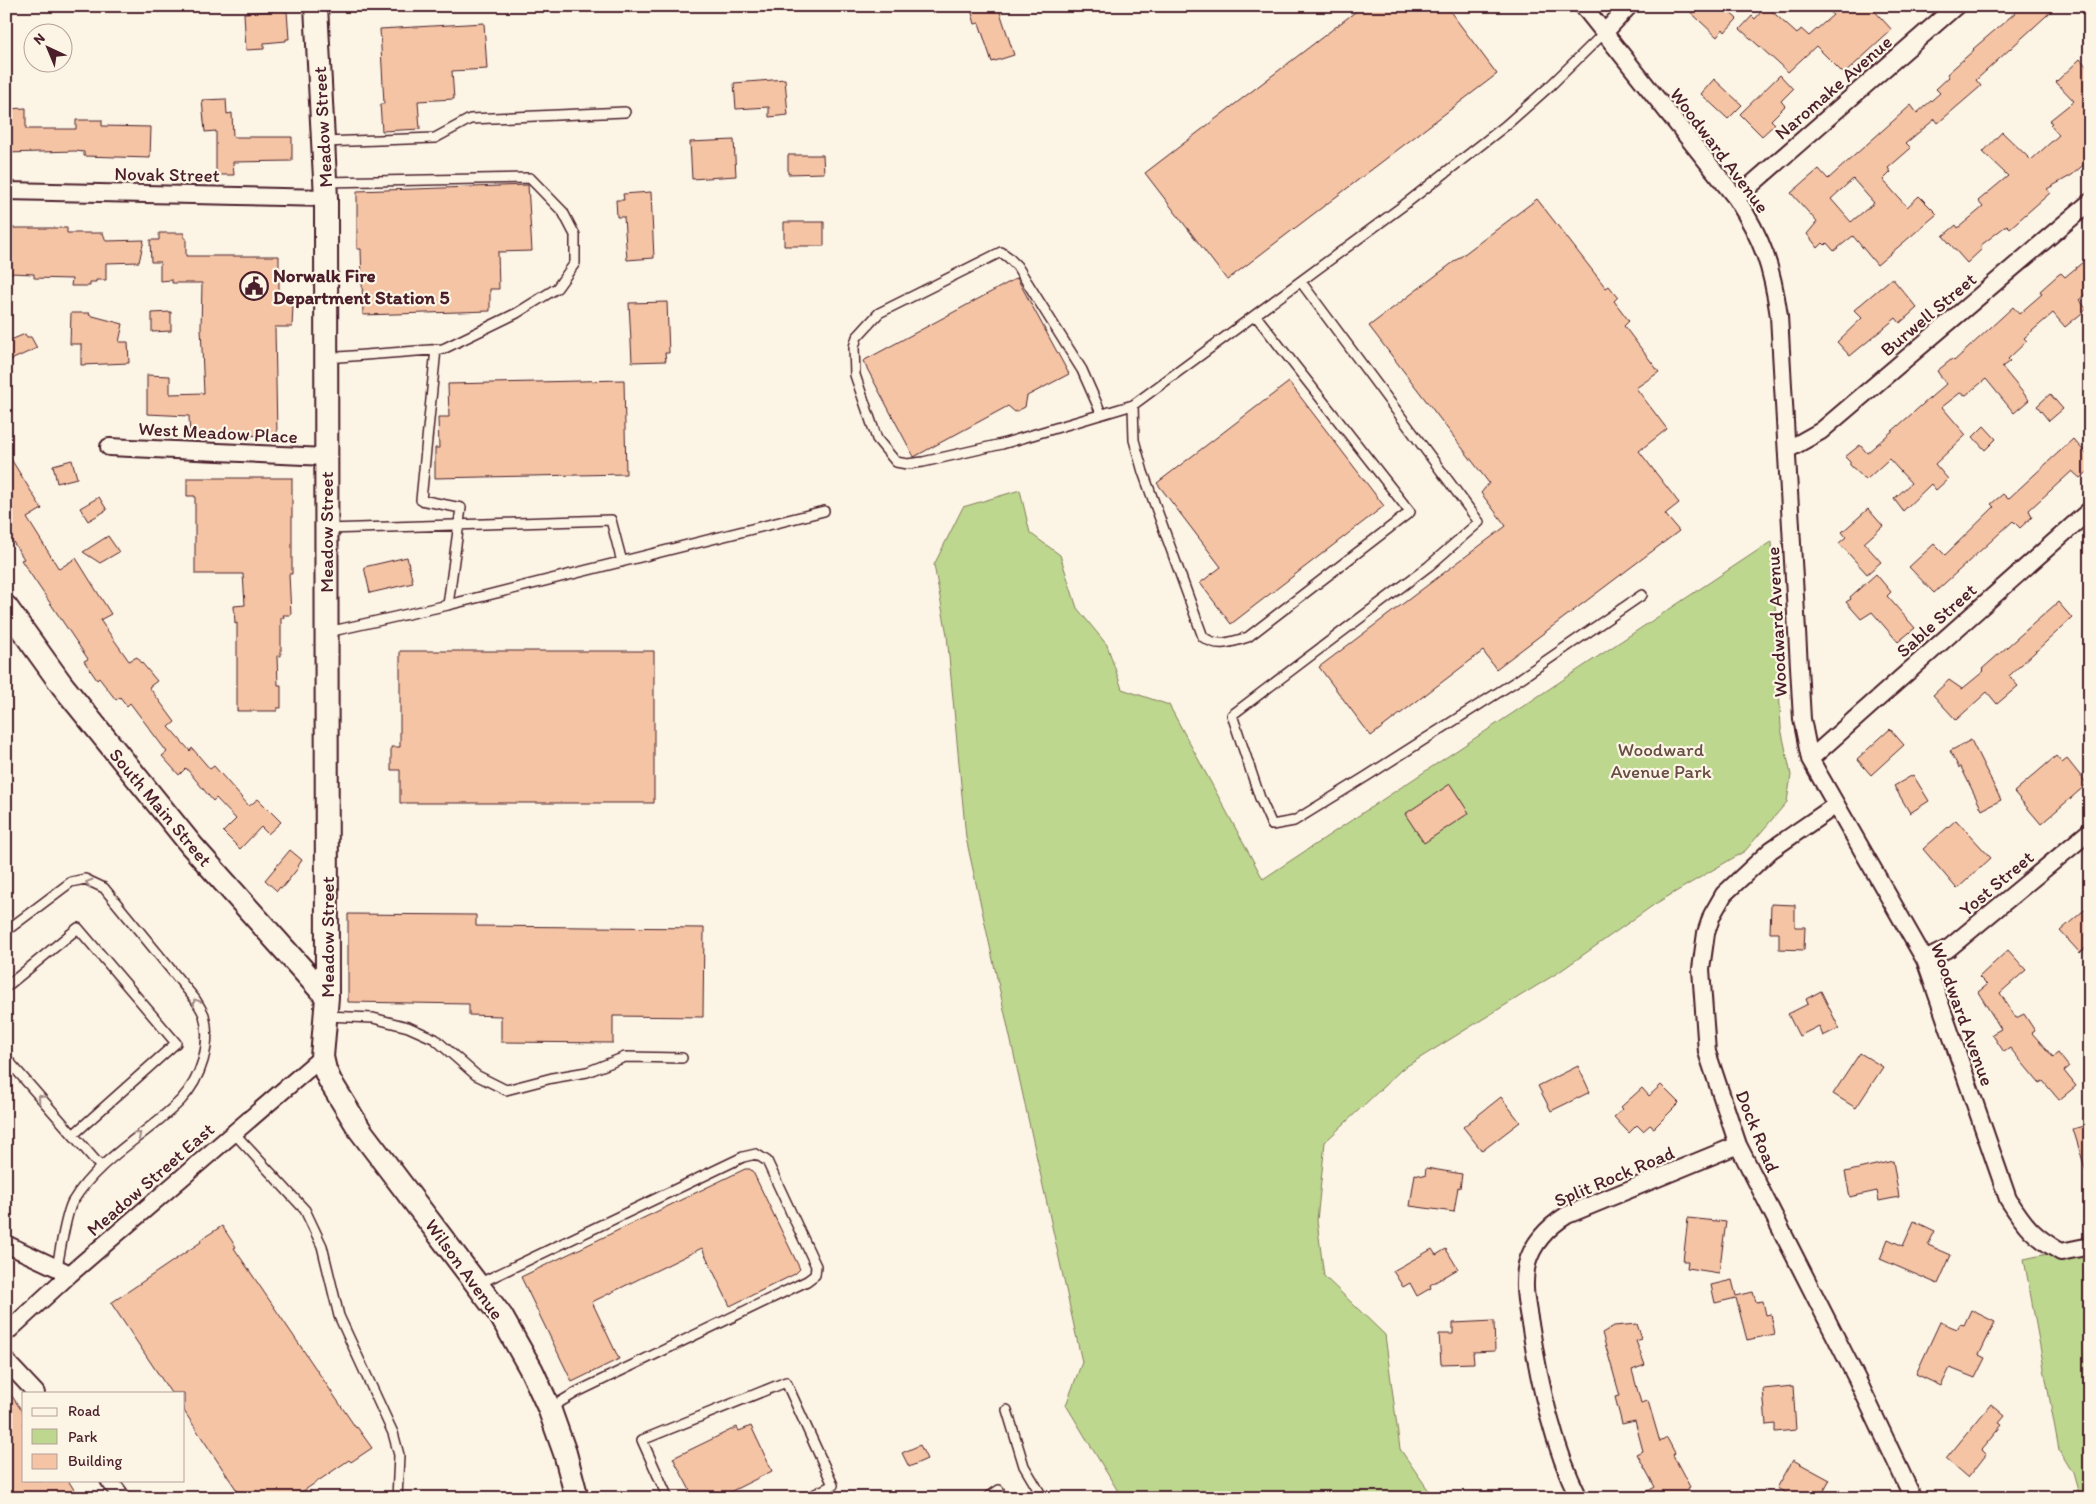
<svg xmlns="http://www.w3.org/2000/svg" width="2096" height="1504" viewBox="0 0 2096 1504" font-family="Itim,sans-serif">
<rect width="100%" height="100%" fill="#fcf5e5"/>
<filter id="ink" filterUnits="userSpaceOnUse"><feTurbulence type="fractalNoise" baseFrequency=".02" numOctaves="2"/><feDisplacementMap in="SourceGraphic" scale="10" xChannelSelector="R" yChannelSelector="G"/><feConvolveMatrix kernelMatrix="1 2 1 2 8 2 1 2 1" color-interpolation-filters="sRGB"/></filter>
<g filter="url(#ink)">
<path fill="#bdd78f" stroke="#847b5d" d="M1020 490 1030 533 1060 555 1077 608 1107 645 1122 689 1169 705 1263 879 1772 541 1781 728 1791 775 1787 802 1745 851 1655 904 1559 972 1402 1069 1325 1142 1317 1221 1324 1276 1385 1335 1400 1449 1434 1498H1122L1066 1405 1082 1362 966 838 947 635 934 565 963 507Z
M2090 1245V1498H2080L2073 1473 2059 1450 2024 1259Z"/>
<path fill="#f4c4a4" stroke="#4a1f2b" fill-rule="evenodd" d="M970 6H998L1014 55 992 62 979 23 975 24Z
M1363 6H1446L1497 74 1227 280 1145 173Z
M1684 6H1723L1737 19 1725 32 1723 29 1717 37Z
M1766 6 1797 34 1801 29 1809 36 1833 15 1824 6H1870L1892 30 1844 74 1816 46 1788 72 1740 29 1752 16 1755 19Z
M2023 6H2057L1976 80 1981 86 1938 123 1935 119 1906 143 1911 148 1888 168 1891 172 1883 180 1907 207 1919 196 1937 214 1877 265 1853 236 1834 251 1827 243 1825 245 1823 243 1818 248 1807 234 1817 222 1791 193 1819 169 1828 179 1911 105 1917 113 1940 93 1936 89 1949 77 1947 74 1974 50 1973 49ZM1853 179 1874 203 1851 222 1831 199Z
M283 10V11H287L289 39H286V41L264 43V49L246 50 244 13Z
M484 23 487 69 452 71 454 99 418 101 420 129 382 131 380 104H384L380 29Z
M2080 59 2090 70V159L2072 175 2047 189 2050 193 2010 228 2007 225 1980 246 1982 249 1967 263 1943 236 1956 225 1958 228 1983 207 1978 201 2008 176 1983 152 2002 132 2031 160 2059 135 2050 125 2052 123 2049 121 2074 101 2056 82Z
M1780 75 1793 89 1781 101 1785 106 1771 120 1775 124 1762 136 1740 114Z
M785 79 788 115 769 117V107L736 109 734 83Z
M1714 79 1742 105 1728 119 1701 94Z
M226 99 227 114 232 113 233 137H292V161L233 162 234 175H216V131L205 132 202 100Z
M26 108V129H76V120H102V126L151 127 150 158 84 156V152L75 151 6 153V109Z
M734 140 736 176 692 179 690 142Z
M788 155H823L824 173 788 174Z
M528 185 532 251 498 252 499 289H490V311L363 315 361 249H357V191Z
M651 192 654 258 627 260 624 217H617L616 200H624L623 194Z
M1537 199 1606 288 1609 286 1618 297 1614 301 1629 321 1624 326 1659 372 1636 388 1667 429 1639 451 1679 503 1665 514 1679 531 1496 669 1483 651 1371 736 1319 667 1506 526 1481 493 1489 483 1369 326Z
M784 222H824V246H784Z
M6 228H67V233H103L106 241 144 240 139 262 106 263V280H96V282H90V286H71L72 279 34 278V274L10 273V269H6Z
M159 233H184V238H186V256H279V298L293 306 292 327H275L277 435 190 437 189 416 147 414V375L170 376V394L204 393 201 328 202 283H172V280L160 281V262H151L150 240H159Z
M2083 262 2090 270V290L2079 300 2087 309 2065 327 2053 313 2024 338 2027 341 2008 359 2010 361 2002 367 2029 400 2014 413 1986 379 1966 395 1960 393 1942 407 1966 435 1935 464 1948 479 1936 490 1931 484 1903 511 1894 499 1911 483 1889 459 1866 480 1850 465V462L1845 457 1860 445 1867 453 1946 384 1937 371 1952 359 1954 361 2013 307 2019 314 2042 294 2040 291 2058 275 2061 273 2065 277Z
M1017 278 1069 374 1027 396 1025 407 1015 412 1008 406 914 457 863 361Z
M1892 278 1917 308 1900 323 1896 318 1850 356 1837 342 1862 318 1854 310Z
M667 302 669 353H665L666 361 632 362 629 303Z
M171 312V331L152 332V313Z
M71 313H90L89 315 123 324 119 342H128L129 363 81 365V344H70Z
M25 334 27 337H31L37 348 11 360 6 350V342Z
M624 380 626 474 435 478V448H439L438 417H449L448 384Z
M1289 382 1384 506 1231 624 1200 583 1221 567 1157 483Z
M2050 394 2063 409 2049 421 2037 406Z
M1984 426 1996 439 1985 450 1973 437Z
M2073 439 2090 458V470L2080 478 2072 471 2029 510 2032 517 2020 528 2013 521 1934 593 1909 567 1934 544 1945 555 1994 507 1991 504 2003 494 2008 499Z
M6 451 42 509 27 518 59 569 76 558 111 614 100 620 129 661 137 657 157 681 149 687 175 722 169 727 190 751 192 748 210 769 214 766 249 806 258 799 281 822 268 834 261 827 240 849 223 832 236 819 216 798 213 801 186 768 179 775 162 756 167 752 130 703 127 706 120 697 116 700 99 678 97 680 84 661 88 659 21 560 24 559 6 531Z
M72 460 77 478 57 483 53 465Z
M187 478H292V574H289L291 615H283L284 618H281V656H277L278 685H281V708H277V711H237V623L235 624 234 606 245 605 243 574H195V496H187Z
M99 497 107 510 88 521 80 508Z
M1868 509 1883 526 1864 543 1881 562 1867 574 1839 543 1846 537 1842 532Z
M108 536 119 552 100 563 83 552Z
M407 557 413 583 370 593 364 567Z
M1876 574 1891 592 1887 596 1915 628 1898 642 1872 612 1861 619 1846 602 1851 599 1850 597Z
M2058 602 2072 618 2009 676 2018 686 1997 704 1987 692 1956 720 1933 695 1949 680 1962 689 1984 671 1982 669Z
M400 651H654V803H400V770H391V747H400Z
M1890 729 1904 745 1871 775 1857 759Z
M1971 740 2001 800 1982 810 1961 767 1959 768 1950 751Z
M2056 756 2062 763 2067 759 2087 784 2041 824 2014 792Z
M1913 775 1929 801 1910 813 1894 786Z
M1450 784 1469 813 1424 843 1405 814Z
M1956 820 1991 858 1957 889 1923 849Z
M290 850 302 860 298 866 299 867 282 888 280 887 277 891 265 880Z
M1771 904 1795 905V927H1805L1804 950 1779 949V933H1770Z
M2090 905V944L2080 953 2060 931Z
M348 914 476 915V926L704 928 703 1017 613 1016V1043L501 1042V1016L469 1015V1004L348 1002Z
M2008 950 2026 970 2000 993 2016 1018 2024 1014 2035 1031 2032 1033 2053 1057 2058 1053 2069 1067 2064 1071 2076 1086 2059 1100 2043 1081 2039 1083 2010 1048 2004 1052 1992 1034 2001 1029 1978 992 1987 985 1979 977Z
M1821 991 1839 1028 1823 1036 1819 1026 1799 1036 1788 1014 1808 1004 1806 999Z
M1860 1053 1883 1067 1856 1108 1833 1094Z
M1578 1066 1590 1092 1551 1111 1538 1086Z
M1661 1085 1679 1103 1654 1128 1650 1125 1643 1131 1637 1125 1629 1133 1614 1117 1623 1109 1621 1107 1642 1088 1649 1096Z
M1501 1097 1520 1122 1482 1151 1463 1127Z
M2090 1124V1170L2086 1171 2073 1129Z
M1893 1161 1899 1197 1879 1201 1877 1191 1850 1197 1845 1172Z
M1426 1168 1462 1174 1460 1188 1458 1187 1454 1212 1410 1206 1415 1174 1425 1176Z
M745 1169H750L753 1172 800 1269 795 1274 730 1306 702 1248 592 1302 619 1359 572 1382 521 1277Z
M1688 1218 1726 1222 1719 1273 1687 1268 1688 1261H1683Z
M1914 1221 1935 1231 1928 1245 1951 1255 1938 1284 1880 1259 1888 1239 1903 1246Z
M222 1226 236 1247 234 1248 356 1428 357 1427 372 1448 351 1462 349 1460 293 1498H242L184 1411V1393H171L111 1303 201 1242 200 1240Z
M1432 1249 1436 1255 1446 1249 1458 1269 1430 1285 1431 1288 1417 1296 1410 1283 1403 1287 1393 1271Z
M1732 1280 1736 1296 1753 1292 1756 1302 1763 1301 1766 1315 1771 1314 1775 1334 1747 1340 1736 1298 1715 1303 1711 1285Z
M1971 1310 1995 1322 1979 1355 1985 1358 1975 1378 1950 1368 1941 1386 1916 1374 1940 1322 1957 1329 1960 1324 1964 1325Z
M1494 1321 1495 1351 1473 1352 1474 1363 1441 1364 1439 1334H1453V1323Z
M1637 1324 1642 1339 1636 1341 1645 1365 1632 1370 1641 1403 1648 1401 1660 1442 1667 1438 1675 1453 1673 1455 1690 1487 1688 1488 1693 1498H1636L1655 1487 1637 1454 1643 1451 1635 1421 1622 1424 1615 1397 1620 1396 1602 1333 1614 1326Z
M1793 1386 1796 1430 1775 1432V1424L1766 1425 1763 1389Z
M6 1387 24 1414V1480H68L79 1498H6Z
M1991 1404 2005 1416 1999 1423 2002 1425 1981 1450 1986 1455 1968 1478 1946 1459Z
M751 1426 772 1471 718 1498H694L673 1458 737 1427 739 1431Z
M920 1445 927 1459 909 1467 902 1453Z
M1793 1460 1830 1480 1820 1498H1795L1777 1488Z"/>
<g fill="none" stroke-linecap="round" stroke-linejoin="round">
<defs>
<path id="lane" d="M323 142 435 138 470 119 625 112
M325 182 530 178 563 212 575 235V263L557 288 517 313 443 349 326 358
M1301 282 1479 522 1429 566 1232 715 1260 798 1272 825 1294 821 1367 776 1521 678 1642 595
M1133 405 1134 440 1143 472 1203 637C1218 648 1231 642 1248 637L1410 512 1256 316
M1101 413 1082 370 1017 266 1008 257 1001 252 879 313 857 337 854 347 855 375 877 439 896 462 907 464 923 462 1002 444 1133 405 1404 205 1505 126 1550 86 1604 33
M327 529 611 520 622 562
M448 605 824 511
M328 632 448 605 461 508 421 500 436 349
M6 931 71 882 85 879 104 888 195 999C198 1004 202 1010 204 1015 212 1045 201 1078 181 1100 147 1135 99 1158 73 1201 66 1211 60 1253 57 1267
M6 987 78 928 176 1043 73 1135
M326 1016 373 1018 408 1027 435 1039 476 1075 506 1090 552 1078 587 1072 625 1057 682 1058
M6 1058 101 1167
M234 1133 305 1210 322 1246 339 1316 393 1433 399 1455 397 1498
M478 1284 743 1157 756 1154 767 1161 816 1266 815 1275 807 1281 577 1392 550 1408
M1007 1410 1024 1466 1043 1498
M668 1498 642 1440 786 1382 833 1485 807 1498
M987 1498 999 1490"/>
<path id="street" d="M1583 6 1736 198C1763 240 1772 267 1779 316L1802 719 1810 759 1925 960 2008 1199C2025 1226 2033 1236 2061 1252L2090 1246
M1604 33 1629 6
M6 191 326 198
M1736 198 1956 6
M109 447 326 457
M1787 450 1821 431 2090 202
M1810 759 2090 510
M1836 805 1771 850 1724 894 1712 915 1706 933 1701 969 1707 1052 1738 1145 1857 1379 1913 1498
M1925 960 1949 948 2090 831
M6 1244 70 1274
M6 1333 70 1274 322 1057
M6 1361 36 1393
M109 1480 122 1498
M1579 1498C1553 1446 1540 1386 1531 1329 1527 1307 1522 1286 1527 1264 1533 1242 1548 1227 1567 1215L1738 1145"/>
<path id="secondary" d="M316 6 326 198 327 997 322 1057 325 1070 330 1081 360 1130 501 1316 532 1371 549 1408 565 1453 577 1498
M6 607 62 685 192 846 327 997"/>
</defs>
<use href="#lane" stroke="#4a1f2b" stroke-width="12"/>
<use href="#street" stroke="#4a1f2b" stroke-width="20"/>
<use href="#secondary" stroke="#4a1f2b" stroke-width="26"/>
<use href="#lane" stroke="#fcf5e5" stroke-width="9"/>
<use href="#street" stroke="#fcf5e5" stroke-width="16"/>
<use href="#secondary" stroke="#fcf5e5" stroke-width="22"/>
</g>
<defs><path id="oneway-chevron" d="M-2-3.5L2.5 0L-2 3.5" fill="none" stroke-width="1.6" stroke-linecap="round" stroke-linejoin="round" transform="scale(1.25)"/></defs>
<g stroke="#a38a88">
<use href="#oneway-chevron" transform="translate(89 883) rotate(-164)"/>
<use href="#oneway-chevron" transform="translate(196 1002) rotate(-123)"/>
<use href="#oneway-chevron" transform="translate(41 1098) rotate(-131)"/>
<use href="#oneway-chevron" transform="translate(138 1135) rotate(-40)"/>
</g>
</g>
<defs>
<symbol id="civic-ring" viewBox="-11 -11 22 22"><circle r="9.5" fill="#fcf5e5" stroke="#4a1f2b" stroke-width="1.5"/><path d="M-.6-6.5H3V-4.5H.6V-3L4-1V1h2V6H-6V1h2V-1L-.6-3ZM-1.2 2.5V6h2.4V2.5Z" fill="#4a1f2b"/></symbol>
</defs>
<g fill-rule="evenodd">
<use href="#civic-ring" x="238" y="270" width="32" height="32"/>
</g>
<g text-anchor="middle" stroke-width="4.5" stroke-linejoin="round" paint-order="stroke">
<g font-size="19" fill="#4a1f2b" stroke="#fcf5e5">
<text transform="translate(1833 87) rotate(-41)" y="7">Naromake Avenue</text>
<text transform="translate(322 127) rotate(-93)" y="7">Meadow Street</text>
<text transform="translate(1720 150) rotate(53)" y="7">Woodward Avenue</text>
<text transform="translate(167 174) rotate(1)" y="7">Novak Street</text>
<text transform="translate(1928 314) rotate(-40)" y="7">Burwell Street</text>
<text transform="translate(218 432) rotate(3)" y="7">West Meadow Place</text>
<text transform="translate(326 532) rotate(-90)" y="7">Meadow Street</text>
<text transform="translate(1936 620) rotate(-42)" y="7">Sable Street</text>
<text transform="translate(1776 622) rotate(-93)" y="7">Woodward Avenue</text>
<text transform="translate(161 807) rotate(50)" y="7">South Main Street</text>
<text transform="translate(1996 883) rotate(-40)" y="7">Yost Street</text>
<text transform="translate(327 937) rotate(-90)" y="7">Meadow Street</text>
<text transform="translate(1963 1014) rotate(70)" y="7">Woodward Avenue</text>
<text transform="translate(1758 1131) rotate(68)" y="7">Dock Road</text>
<text transform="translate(1614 1176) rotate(-23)" y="7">Split Rock Road</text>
<text transform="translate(150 1179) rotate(-41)" y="7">Meadow Street East</text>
<text transform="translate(465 1269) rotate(54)" y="7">Wilson Avenue</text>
</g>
<g font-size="19" font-weight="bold" fill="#4a1f2b" stroke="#fcf5e5" text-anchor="start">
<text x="273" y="282">Norwalk Fire<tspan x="273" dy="22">Department Station 5</tspan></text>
</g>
<g font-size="19" fill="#674d44" stroke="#fcf5e5">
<text x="1661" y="756">Woodward<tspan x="1661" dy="22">Avenue Park</tspan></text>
</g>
</g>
<rect width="2096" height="1504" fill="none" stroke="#fcf5e5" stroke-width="25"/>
<rect x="12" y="12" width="2071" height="1479" fill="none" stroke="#4a1f2b" stroke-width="2" filter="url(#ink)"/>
<rect x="22" y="1392" width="162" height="90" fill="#fcf5e5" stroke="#b59f9b"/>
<rect x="32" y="1408" width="25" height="8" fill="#fcf5e5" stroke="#b59f9b"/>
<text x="68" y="1416" font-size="15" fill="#4a1f2b">Road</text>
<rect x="32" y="1429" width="25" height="15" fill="#bdd78f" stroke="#b59f9b"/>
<text x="68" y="1442" font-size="15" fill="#4a1f2b">Park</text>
<rect x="32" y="1454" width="25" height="15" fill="#f4c4a4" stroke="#b59f9b"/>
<text x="68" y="1466" font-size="15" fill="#4a1f2b">Building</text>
<g transform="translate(48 48) rotate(316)"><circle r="24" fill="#fcf5e5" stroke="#b59f9b"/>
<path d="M0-4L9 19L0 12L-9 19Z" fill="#4a1f2b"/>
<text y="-8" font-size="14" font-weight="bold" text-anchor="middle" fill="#4a1f2b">N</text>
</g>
</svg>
